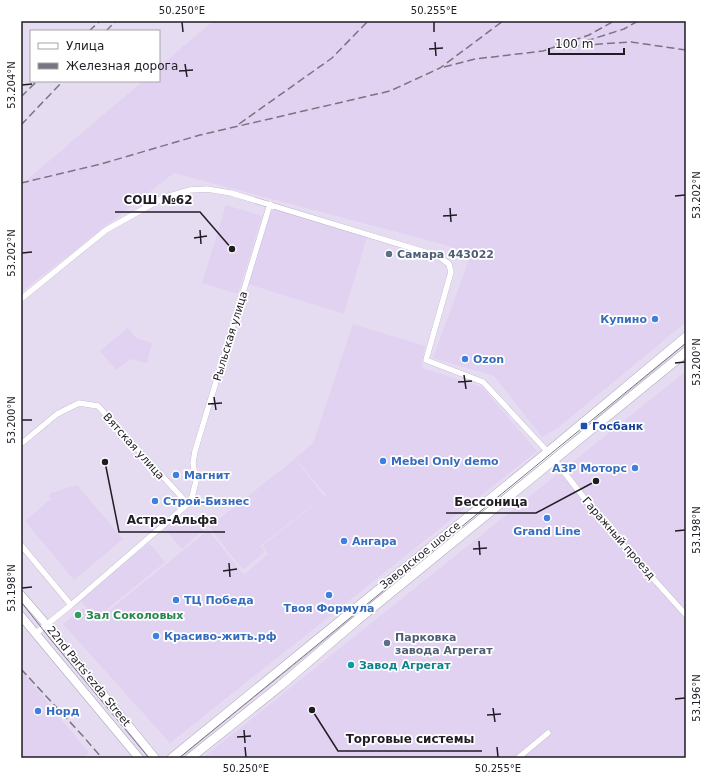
<svg xmlns="http://www.w3.org/2000/svg" width="707" height="779" viewBox="0 0 707 779" font-family="'DejaVu Sans',sans-serif">
<rect width="100%" height="100%" fill="#e6dcf2"/>
<path fill="#e0d2f0" d="M213 21H686V322L559 427 542 437 494 376 433 358 471 254 442 244 174 173 21 292V185L143 81H159V67Z
M226 205 262 216 238 294 202 283Z
M276 208 367 237 344 314 248 284 269 212Z
M353 324 425 346 422 368 482 387 537 451 170 743 63 624 83 608 95 622 208 530 244 575 268 554 262 546 326 495 295 458 313 443Z
M128 328 136 338 152 343 147 363 130 359 116 370 100 351Z
M686 371V758H203Z
M295 459 324 496 260 546 265 552 243 570 209 527Z
M77 485 123 539 74 580 25 521 51 499 49 496 51 493Z
M185 514 206 527 182 549 164 529Z
M149 543 165 562 95 619 80 600Z
M21 670 89 753 82 758H21Z"/>
<g fill="none" stroke-linecap="round" stroke-linejoin="round">
<defs>
<path id="street" d="M21 299 106 230 163 198 190 190 207 189 231 193 438 256 449 264 451 272 426 360 483 382 548 452
M21 444 57 414 79 403 98 406 188 504
M554 459 605 525 686 615
M21 545 71 605
M35 634 71 605 188 504 192 497 196 481 193 463 195 451 270 204
M518 758 548 733"/>
<path id="secondary" d="M21 595 47 625 155 758
M21 616 139 758"/>
<path id="primary" d="M172 758 559 443 686 337
M190 758 280 686 356 621 686 352"/>
</defs>
<use href="#street" stroke="#b1a8bd" stroke-width="6"/>
<use href="#secondary" stroke="#b1a8bd" stroke-width="9"/>
<use href="#primary" stroke="#b1a8bd" stroke-width="10"/>
<use href="#street" stroke="#fff" stroke-width="5.5"/>
<use href="#secondary" stroke="#fff" stroke-width="8"/>
<use href="#primary" stroke="#fff" stroke-width="9"/>
<path stroke="#7a7482" stroke-width="1" d="M21 602 52 641 149 758
M179 758 686 343"/>
<path stroke="#7a7482" stroke-width="1.5" stroke-dasharray="8 4" stroke-linecap="butt" d="M89 31 100 21
M106 31 116 21
M586 41 624 29 638 21
M571 46 631 42 686 50
M444 67 475 59 543 51 589 35 614 21
M21 97 37 81
M239 124 332 58 368 21
M21 125 63 81
M21 183 101 164 200 135 390 91 440 68 503 21
M21 669 82 735 102 758"/>
</g>
<path fill="none" stroke="#1f1c24" stroke-width="1.5" d="M182 22 183 32M434 22V32M435 42 436 56M429 49 443 48M185 64 187 77M179 71 193 70M22 85 32 84M675 196 685 195M450 208 451 222M443 216 457 215M200 230 201 244M194 238 207 236M22 253 32 252M675 363 685 362M464 375 466 389M458 382 472 381M214 397 216 410M208 404 222 403M22 420H32M675 531 685 530M479 541 480 555M473 549 487 548M229 563 230 577M223 571 237 569M22 588 32 587M675 699 685 698M493 708 495 722M487 715 501 714M244 730 245 743M237 737 251 736M245 747 246 757M497 747 498 757"/>
<g fill="#5c6f8a" stroke="#fff" stroke-width="1.5">
<circle cx="389" cy="254" r="4"/>
<circle cx="387" cy="643" r="4"/>
</g>
<g fill="#3f7fe0" stroke="#fff" stroke-width="1.5">
<circle cx="655" cy="319" r="4"/>
<circle cx="465" cy="359" r="4"/>
<circle cx="383" cy="461" r="4"/>
<circle cx="635" cy="468" r="4"/>
<circle cx="176" cy="475" r="4"/>
<circle cx="155" cy="501" r="4"/>
<circle cx="547" cy="518" r="4"/>
<circle cx="344" cy="541" r="4"/>
<circle cx="329" cy="595" r="4"/>
<circle cx="176" cy="600" r="4"/>
<circle cx="156" cy="636" r="4"/>
<circle cx="38" cy="711" r="4"/>
</g>
<rect fill="#1a4fb4" stroke="#fff" stroke-width="1.5" x="580" y="422" width="8" height="8" rx="2"/>
<circle fill="#2e9e5b" stroke="#fff" stroke-width="1.5" cx="78" cy="615" r="4"/>
<circle fill="#0f9aa8" stroke="#fff" stroke-width="1.5" cx="351" cy="665" r="4"/>
<g text-anchor="middle" stroke-width="3.5" stroke-linejoin="round" paint-order="stroke">
<g font-size="11" font-weight="bold" fill="#4e5e75" stroke="#fff" text-anchor="start">
<text x="397" y="258">Самара 443022</text>
<text x="395" y="641">Парковка<tspan x="395" dy="13">завода Агрегат</tspan></text>
</g>
<g font-size="11" font-weight="bold" fill="#366cbe" stroke="#fff" text-anchor="start">
<text x="647" y="323" text-anchor="end">Купино</text>
<text x="473" y="363">Ozon</text>
<text x="391" y="465">Mebel Only demo</text>
<text x="627" y="472" text-anchor="end">АЗР Моторс</text>
<text x="184" y="479">Магнит</text>
<text x="163" y="505">Строй-Бизнес</text>
<text x="547" y="535" text-anchor="middle">Grand Line</text>
<text x="352" y="545">Ангара</text>
<text x="184" y="604">ТЦ Победа</text>
<text x="329" y="612" text-anchor="middle">Твоя Формула</text>
<text x="164" y="640">Красиво-жить.рф</text>
<text x="46" y="715">Норд</text>
</g>
<g font-size="11" fill="#1f1c24" stroke="#fff">
<text transform="translate(230 336) rotate(-73)" y="4">Рыльская улица</text>
<text transform="translate(134 446) rotate(48)" y="4">Вятская улица</text>
<text transform="translate(619 538) rotate(49)" y="4">Гаражный проезд</text>
<text transform="translate(420 555) rotate(-39)" y="4">Заводское шоссе</text>
<text transform="translate(89 676) rotate(51)" y="4">22nd Parts'ezda Street</text>
</g>
<g font-size="11" font-weight="bold" fill="#164399" stroke="#fff" text-anchor="start">
<text x="592" y="430">Госбанк</text>
</g>
<g font-size="11" font-weight="bold" fill="#27864d" stroke="#fff" text-anchor="start">
<text x="86" y="619">Зал Соколовых</text>
</g>
<g font-size="11" font-weight="bold" fill="#0d838f" stroke="#fff" text-anchor="start">
<text x="359" y="669">Завод Агрегат</text>
</g>
</g>
<path fill="none" stroke="#1f1c24" stroke-width="1.5" d="M232 249L200 212H115M596 481L536 513H446M105 462L119 532H225M312 710L338 751H482"/>
<g fill="#1f1c24" stroke="#fff" stroke-width="1.5">
<circle cx="232" cy="249" r="4"/>
<circle cx="596" cy="481" r="4"/>
<circle cx="105" cy="462" r="4"/>
<circle cx="312" cy="710" r="4"/>
</g>
<g font-size="12" text-anchor="middle" font-weight="bold" fill="#1f1c24" stroke="#fff" stroke-width="3.5" stroke-linejoin="round" paint-order="stroke">
<text x="158" y="204">СОШ №62</text>
<text x="491" y="506">Бессоница</text>
<text x="172" y="524">Астра-Альфа</text>
<text x="410" y="743">Торговые системы</text>
</g>
<rect width="707" height="779" fill="none" stroke="#ffffff" stroke-width="44"/>
<rect x="30" y="30" width="130" height="52" fill="#ffffff" stroke="#a5a4a7"/>
<rect x="38" y="43" width="20" height="6" fill="#ffffff" stroke="#a5a4a7"/>
<text x="66" y="50" font-size="12" fill="#1f1c24">Улица</text>
<rect x="38" y="63" width="20" height="6" fill="#7a7482" stroke="#a5a4a7"/>
<text x="66" y="70" font-size="12" fill="#1f1c24">Железная дорога</text>
<path d="M549 48v6h75v-6" fill="none" stroke="#1f1c24" stroke-width="2"/>
<text x="555" y="48" font-size="12" fill="#1f1c24" stroke="#ffffff" stroke-width="3" paint-order="stroke">100 m</text>
<rect x="22" y="22" width="663" height="735" fill="none" stroke="#1f1c24" stroke-width="1.5"/>
<g font-size="10" text-anchor="middle" fill="#1f1c24">
<text x="182" y="14">50.250°E</text>
<text x="434" y="14">50.255°E</text>
<text transform="translate(11 85) rotate(-90)" y="4">53.204°N</text>
<text transform="translate(696 195) rotate(-90)" y="4">53.202°N</text>
<text transform="translate(11 253) rotate(-90)" y="4">53.202°N</text>
<text transform="translate(696 362) rotate(-90)" y="4">53.200°N</text>
<text transform="translate(11 420) rotate(-90)" y="4">53.200°N</text>
<text transform="translate(696 530) rotate(-90)" y="4">53.198°N</text>
<text transform="translate(11 588) rotate(-90)" y="4">53.198°N</text>
<text transform="translate(696 698) rotate(-90)" y="4">53.196°N</text>
<text x="246" y="772">50.250°E</text>
<text x="498" y="772">50.255°E</text>
</g>
</svg>
